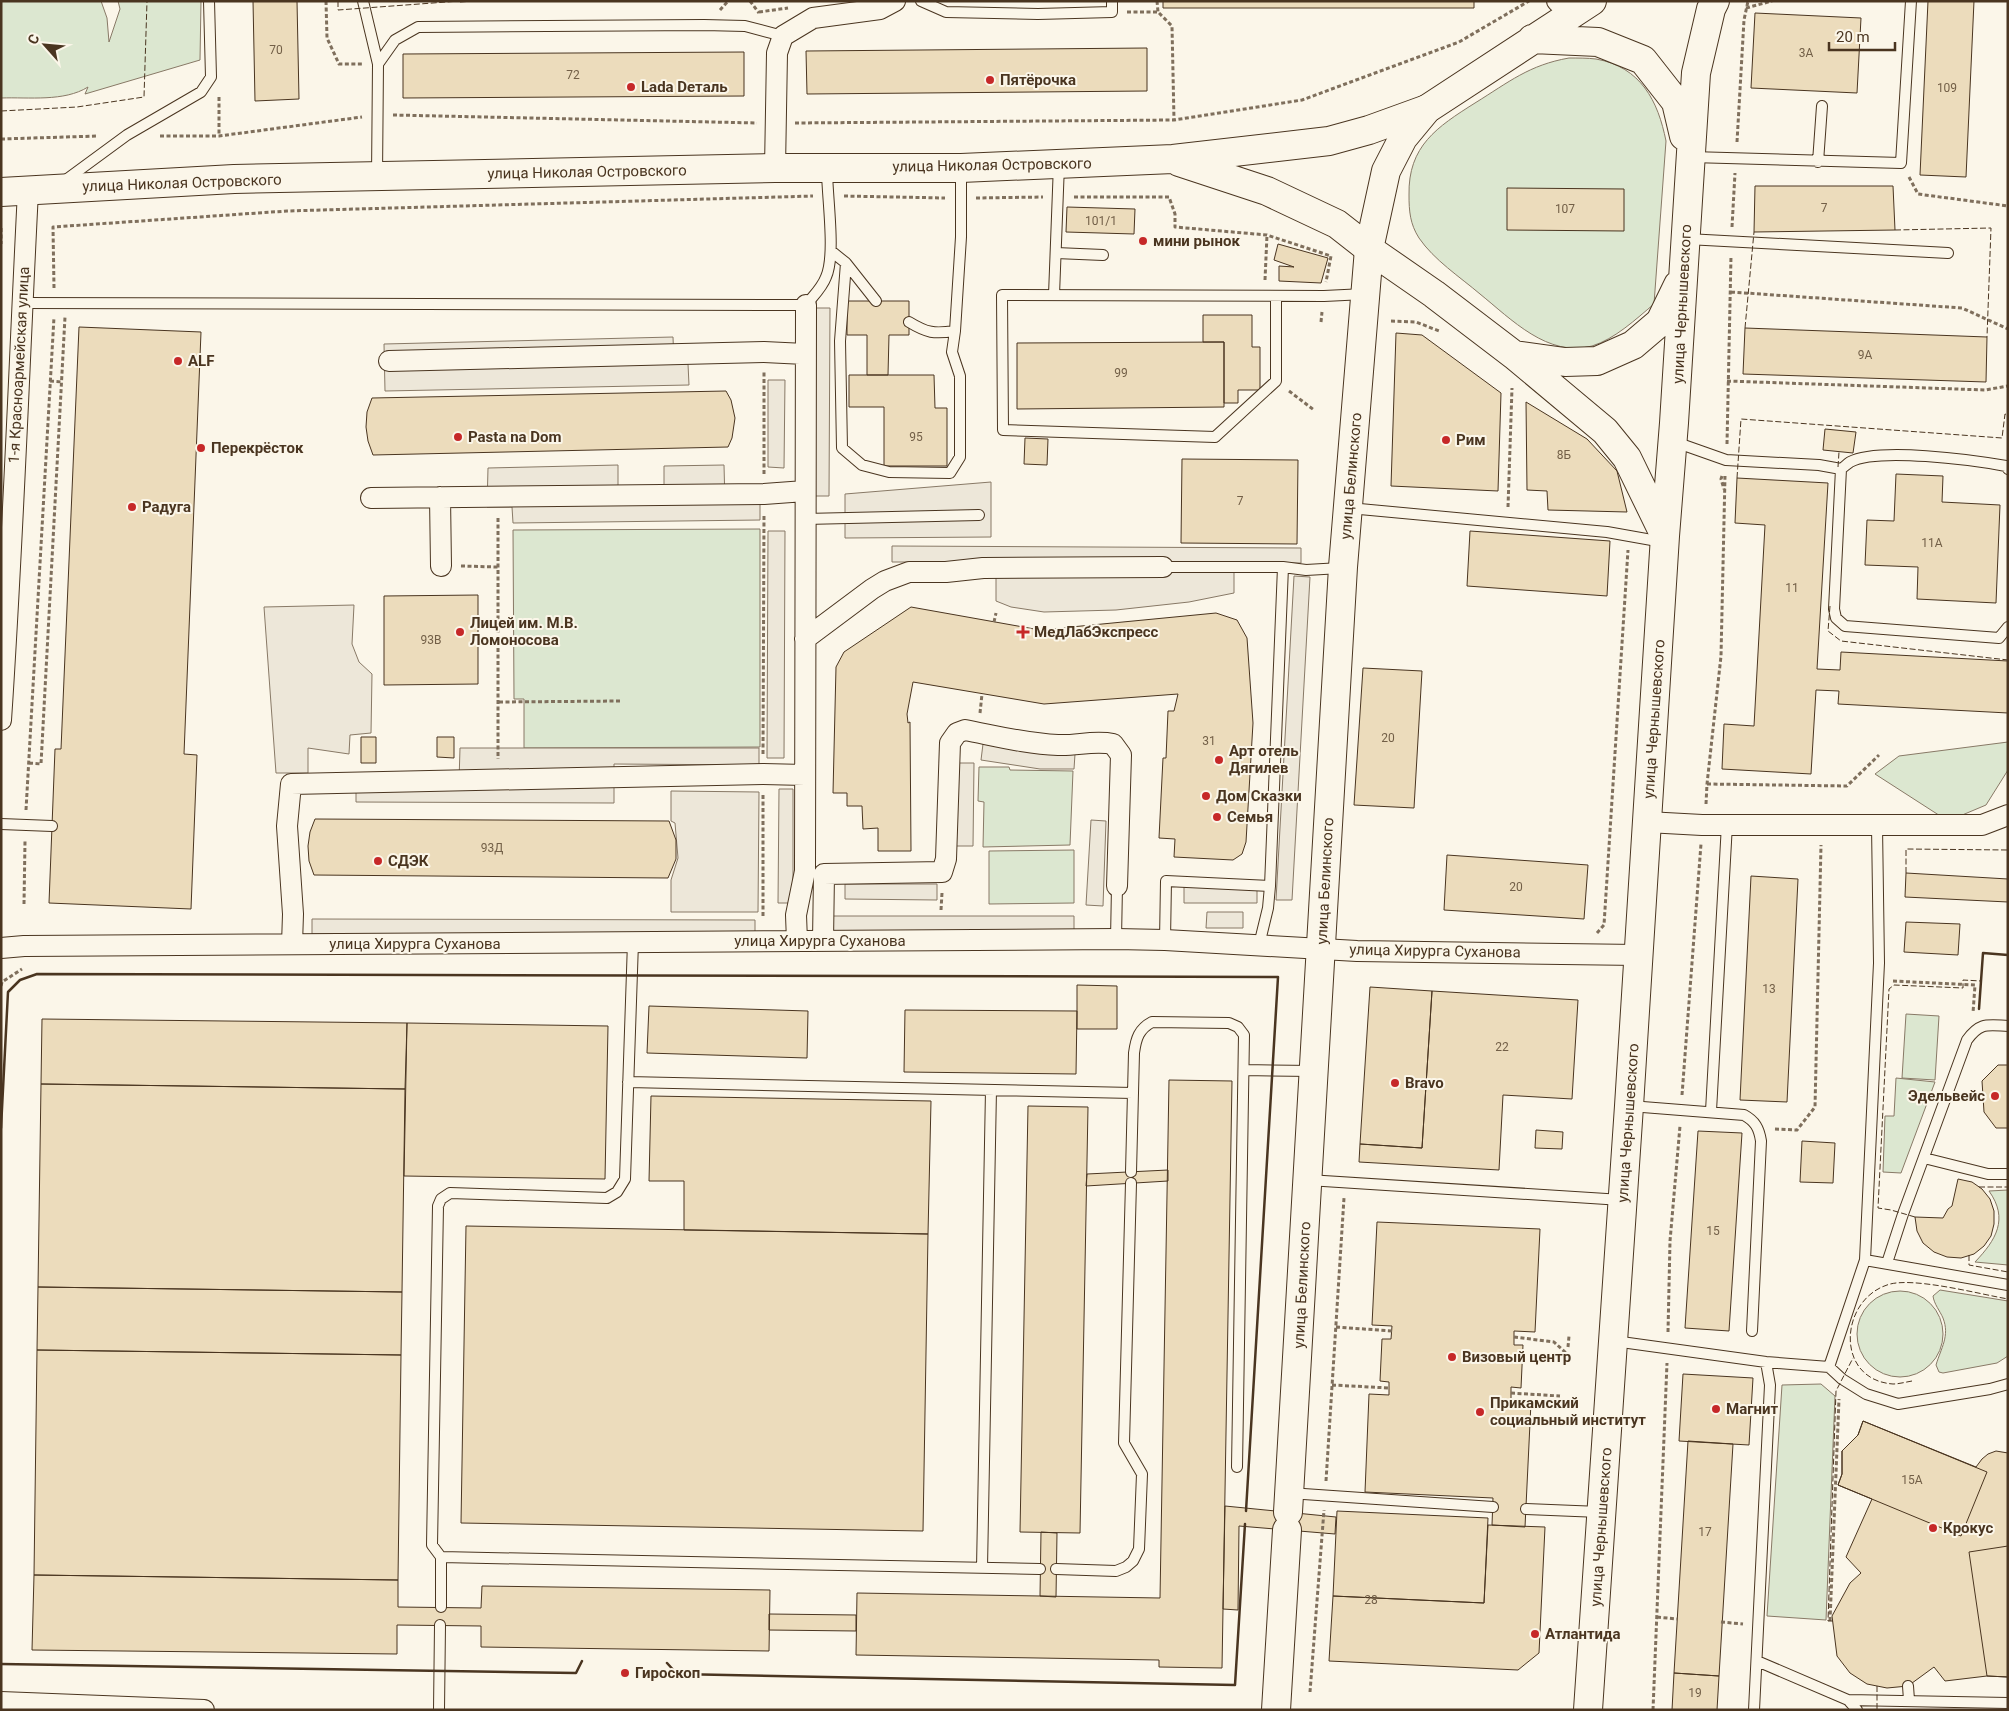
<svg xmlns="http://www.w3.org/2000/svg" width="2009" height="1711" viewBox="0 0 2009 1711" font-family="Roboto,sans-serif">
<rect width="100%" height="100%" fill="#fbf6e9"/>
<path fill="#dce7d0" stroke="#887966" d="M1 1H101L107 18 109 42 120 9 118 1H201L200 60 85 94 88 87C64 102 29 97 1 98Z
M1569 58C1578 58 1588 58 1596 59 1641 67 1658 101 1666 141L1654 304C1636 319 1615 339 1592 346 1548 358 1511 319 1480 294 1460 277 1434 260 1419 238 1410 224 1409 211 1409 195 1408 146 1437 127 1475 103 1509 82 1529 65 1569 58Z
M760 529V747L524 748V699H514L513 530Z
M2008 742V770L1986 805 1948 821 1875 774 1899 756Z
M979 767H1009L1010 770 1073 771 1070 845 983 847 984 802 978 801Z
M1074 850V903L989 904V851Z
M1906 1014 1939 1016 1935 1080 1902 1078Z
M1896 1078 1935 1082 1901 1173 1883 1172 1885 1116H1894Z
M2008 1190V1265L1975 1262C1996 1240 2009 1219 1989 1191Z
M1940 1290 2008 1301V1356L1997 1363 1943 1373 1939 1372 1936 1365C1941 1348 1950 1336 1943 1318 1940 1311 1934 1304 1933 1296Z
M1857 1334a43 43 0 1 1 86 0a43 43 0 1 1-86 0Z
M1821 1384 1835 1396 1826 1620 1767 1616 1782 1385Z"/>
<path fill="#ede7d9" stroke="#887966" d="M813 308H830L829 496H812Z
M673 337 674 364H688L689 385 385 391 384 344Z
M768 380H785L784 468 768 467Z
M618 465V487L664 486V466L724 465 725 504H760V520L513 523 512 507H487L488 468Z
M991 482V537L845 538V494Z
M768 531H785L784 758H767Z
M892 546 1301 548V563H1234V593L1189 602 1116 610 1044 612 1011 607 996 601V562H892Z
M1294 576 1310 577 1292 900H1276Z
M354 605 352 644 359 662 372 674 371 733 350 735 349 754 308 748V773H276L264 607Z
M983 744 1039 753 1075 754 1074 769H1040L981 760Z
M460 748H759V765L614 764V803L356 802V782H459Z
M957 763H974L973 846H956Z
M779 789H793V903H778Z
M671 791 759 792 758 912H671V880L678 858 675 823 671 821Z
M1091 820 1106 821 1103 906 1086 905Z
M845 884H937V900L845 899Z
M1184 887H1257V903H1184Z
M1207 912H1243V928H1206Z
M816 916H1074V932L816 931Z
M312 919 755 920V935L312 934Z"/>
<path fill="#ecdcbc" stroke="#4a3520" d="M253 1H297L299 99 255 101Z
M1163 1H1474V8H1163Z
M1928 1H1974L1966 177 1920 175Z
M1755 13 1861 18 1857 93 1751 88Z
M1147 48V91L807 94 806 51Z
M744 52V96L403 98V54Z
M1755 186H1893L1895 230 1754 232Z
M1507 188 1624 189V231L1507 230Z
M1067 207 1135 209 1134 234 1066 232Z
M1278 244 1328 258 1321 283 1279 281V266L1294 267 1274 260Z
M847 301H909V335H889L888 375H867V335H847Z
M1203 315H1252V347H1260V390H1238V403H1224V342H1203Z
M79 327 201 332 184 754 197 755 191 909 49 903 55 749H61Z
M1745 328 1987 337 1986 382 1743 374Z
M1396 333 1422 335 1501 393 1498 491 1391 486Z
M1224 342V407L1017 409V343Z
M849 375H934L935 408H947V466H884V407H849Z
M726 391 731 400 735 418 732 438 728 447 373 455 368 441 366 427 367 412 372 398Z
M1526 402 1587 439 1617 471 1627 512 1548 510 1547 491 1527 490Z
M1825 429 1856 432 1853 453 1823 450Z
M1025 438 1048 439 1047 465 1024 464Z
M1182 459 1298 460 1297 544 1181 543Z
M1896 474 1943 476 1942 502 2000 505 1996 603 1917 599 1918 567 1865 565 1867 520 1894 521Z
M1737 478 1828 483 1817 669 1840 670 1841 652 2008 661V713L1838 704 1839 691 1816 690 1811 774 1722 769 1724 724 1754 726 1765 525 1735 523Z
M1470 531 1610 541 1607 596 1467 586Z
M478 595V684L384 685V596Z
M911 607 1040 630 1216 613 1237 620 1247 638 1253 723 1246 842 1242 854 1233 860 1174 857 1175 839 1159 838 1163 758H1166L1168 711H1174L1178 694 1044 704 913 682 907 714 908 723 910 722 911 851H878V828L863 829 862 806H847V793H833L836 667 844 652Z
M1363 668 1422 671 1414 808 1354 805Z
M361 737H376V763H361Z
M437 737H454V758L437 757Z
M315 819 669 821 676 840V859L668 878 314 875 309 861 308 846 310 832Z
M1447 855 1588 865 1584 919 1444 910Z
M1906 873 2008 879V902L1905 897Z
M1751 876 1798 879 1787 1102 1740 1100Z
M1906 922 1960 924 1958 955 1904 952Z
M1077 985 1117 986V1029H1077Z
M1370 987 1432 991 1422 1148 1360 1144Z
M1432 991 1578 1000 1572 1099 1503 1095 1499 1170 1359 1162 1360 1144 1422 1148Z
M649 1006 808 1011 807 1058 647 1053Z
M905 1010 1077 1011 1076 1074 904 1072Z
M42 1019 407 1023 405 1089 41 1084Z
M407 1023 608 1026 605 1179 404 1176Z
M1998 1065H2008V1128H1996L1984 1112 1982 1081Z
M1169 1080 1232 1081 1222 1668 1159 1667V1660L856 1655 857 1593 1160 1598Z
M41 1084 405 1089 402 1292 38 1287Z
M651 1096 931 1101 928 1234 684 1230V1181H649Z
M1028 1106 1088 1107 1080 1533 1020 1532Z
M1536 1130 1563 1132 1562 1149 1535 1148Z
M1698 1131 1742 1133 1729 1331 1685 1328Z
M1802 1141 1835 1143 1833 1183 1800 1182Z
M1168 1170V1181L1086 1186 1087 1174Z
M1958 1179 1972 1182 1982 1189 1990 1199 1994 1211V1224L1991 1236 1984 1246 1974 1254 1961 1258 1947 1257 1934 1252 1923 1243 1917 1231 1915 1217 1943 1218 1948 1209 1952 1206Z
M1377 1222 1540 1229 1535 1332 1514 1331V1345H1523L1521 1388 1511 1387V1401L1531 1402 1525 1527 1492 1525 1493 1498 1365 1492 1369 1394 1389 1395V1382L1380 1381 1382 1339H1391L1392 1326 1372 1325Z
M466 1226 928 1234 923 1531 461 1523Z
M38 1287 402 1292 401 1355 37 1350Z
M37 1350 401 1355 398 1580 34 1575Z
M1683 1374 1753 1378 1749 1445 1679 1441Z
M1863 1421 1987 1472 1961 1536 1838 1485 1842 1474V1451L1858 1435Z
M1863 1421 1976 1467 1982 1459 1988 1454 1996 1451 2008 1453V1677L1987 1676 1945 1681 1934 1667 1908 1686 1887 1688 1867 1684 1850 1673 1837 1656 1832 1616 1850 1583 1861 1573 1846 1557 1872 1499 1838 1485 1842 1474V1451L1858 1435Z
M1688 1441 1733 1444 1719 1676 1674 1673Z
M1225 1506 1336 1517 1335 1534 1239 1526 1238 1610 1223 1609Z
M1337 1511 1488 1518 1484 1603 1333 1596Z
M1488 1525 1545 1527 1539 1653 1518 1670 1329 1661 1333 1596 1484 1603Z
M1041 1532 1057 1533 1056 1597 1040 1596Z
M2008 1546V1677L1987 1676 1969 1552Z
M34 1575 398 1580V1607L481 1608 482 1586 770 1590 769 1651 481 1647V1626L397 1625V1654L32 1650Z
M769 1614 856 1615V1631L769 1630Z
M1674 1673 1719 1676 1717 1710H1672Z"/>
<g fill="none" stroke-linecap="round" stroke-linejoin="round">
<defs>
<path id="lane" d="M363 1 378 64
M921 1 946 12 1038 14 1112 12V1
M1691 157 1901 163 1911 1
M1818 162 1822 106
M377 176 378 64 395 40 418 27 704 25 745 26 783 36
M63 182 127 135 201 92 211 77 209 1
M1687 239 1948 253
M831 251 846 263 840 341 842 448 862 465 889 472 950 473 960 457V376L952 352 955 331
M1056 253 1103 255
M846 263 876 301
M1054 295 1059 164
M1276 296V381L1215 437 1003 430 1002 295 1324 296 1365 294
M22 303 806 305C813 296 822 288 826 277 836 255 827 197 827 170
M909 322C927 333 934 334 955 331L961 237V169
M1675 442 1726 460 1819 465 1841 469 1834 609 1836 618 1845 626 1999 638 2008 627
M1841 469C1844 467 1847 464 1850 462 1878 447 1973 460 2006 466L2008 469
M1349 508 1607 532 1663 542
M805 519 979 515
M1163 567H1283L1306 570 1341 568
M1 824 52 826
M1116 939 1117 886
M1165 940 1166 881 1270 886
M1259 945 1268 908 1270 886 1283 567
M1244 1070 1313 1071
M628 1082 1133 1093
M1630 1106 1744 1115C1755 1121 1759 1128 1761 1141L1752 1331
M1711 1111 1727 824
M1924 1158 1988 1174H2008
M1131 1172 1134 1053C1136 1038 1139 1029 1152 1022L1229 1023 1238 1027 1244 1035 1237 1467
M1308 1180 1622 1200
M1865 1260 2008 1285
M1887 1263 1903 1214 1967 1040C1980 1022 1987 1025 2008 1026
M1614 1341 1766 1362 1829 1367 1842 1379 1866 1394 1898 1404 1990 1389 2008 1384
M1829 1367 1865 1260 1879 963 1877 826
M1289 1493 1493 1507
M1526 1509 1600 1512
M441 1557 1040 1569
M982 1568 991 1090
M1056 1569 1116 1571 1126 1567 1133 1561 1139 1549 1142 1474 1124 1443 1131 1183
M441 1607V1557L432 1545 438 1206 441 1199 450 1193 607 1198 617 1192 625 1179 633 942
M1757 1661 1848 1700 2008 1703
M1908 1686 1909 1700
M1848 1700 1857 1710
M439 1710 440 1625
M1754 1710 1770 1385 1766 1362"/>
<path id="street" d="M1557 1 1570 14
M775 168 777 53 783 36 813 18 880 9 895 1
M389 361 764 352 805 354
M440 497 441 566
M371 498 764 494 805 491
M805 639 872 589 885 581 909 572H946L983 568 1163 567
M1 720C13 543 19 367 28 191
M1647 822 1702 825H1982L2008 815
M797 941 796 915 805 871 806 305
M823 941 824 874 942 872 946 859 950 743 957 733 965 730C996 736 1027 744 1058 745 1077 746 1094 740 1113 744L1121 755 1117 886
M292 944 293 914 287 826 291 784 763 774 805 775
M1 948 24 946 1116 939 1165 940 1357 951 1638 955
M1 1702 204 1710"/>
<path id="secondary" d="M1179 162 1267 191 1337 224 1369 249
M1 192 234 179 775 168H961L1173 159 1329 141 1369 130 1427 109"/>
<path id="primary" d="M1532 39 1598 42 1643 60 1676 102 1684 136
M1369 249 1434 294 1514 355 1565 362 1597 361 1633 345 1660 322 1678 285
M1514 355 1605 431 1627 458 1665 536
M1288 1512 1343 567 1369 249 1386 171 1403 138 1427 109 1592 1
M1276 1710 1287 1530
M1588 1710 1629 1106 1665 536 1674 423 1696 73 1711 9 1715 1"/>
</defs>
<use href="#lane" stroke="#4a3520" stroke-width="12"/>
<use href="#street" stroke="#4a3520" stroke-width="22"/>
<use href="#secondary" stroke="#4a3520" stroke-width="30"/>
<use href="#primary" stroke="#4a3520" stroke-width="30"/>
<path stroke="#7f6f5c" stroke-width="3" stroke-dasharray="4 2.5" stroke-linecap="butt" d="M326 1 327 38 339 64H362
M750 1 759 13
M1157 1 1158 12
M1746 8 1772 1
M720 10 728 1
M759 12 788 8
M1127 12H1158L1172 26 1174 120
M219 97V136
M393 115 757 123
M795 123 1174 120 1302 100 1459 42 1529 1
M160 136H219L362 117
M1 139 98 136
M1737 142 1744 20 1748 1
M1909 177 1918 194 2008 206
M844 196 945 198
M1074 197H1169L1175 214V227L1267 235 1331 256 1326 282
M976 198 1043 197
M1732 227 1735 173
M1 228V244
M1265 280 1267 235
M54 288 53 227 287 211 813 196
M1731 292 1962 308 2008 329
M1391 321 1416 322 1439 331
M1321 322 1322 312
M50 381 62 382
M1727 381 1985 390 2008 386
M1289 391 1314 410
M1727 444 1731 256
M764 474V372
M1722 476 1721 479 1724 489
M1508 507 1512 388
M498 518V759
M461 566 498 567
M994 622 996 613
M499 702 622 701
M980 713 982 694
M763 754 764 515
M29 763 41 764 65 317
M1707 784 1847 786 1879 755
M763 795V917
M1706 804 1707 784 1721 656 1725 476
M26 810 54 317
M24 904 25 841
M941 910 942 893
M1597 933 1604 925 1628 550
M1893 981 1975 985 1973 1013
M1 986 2 982 22 969
M1682 1095 1701 844
M1775 1129 1797 1130 1815 1107 1821 845
M1336 1327 1392 1331
M1668 1332 1670 1241 1680 1126
M1514 1337 1554 1342 1566 1353
M1568 1347 1569 1336
M1332 1385 1389 1388
M1511 1393 1560 1396
M1326 1481 1344 1198
M1657 1617 1677 1619
M1830 1621 1839 1399
M1721 1622 1743 1624
M1310 1692 1324 1510
M1653 1710 1667 1363"/>
<use href="#lane" stroke="#fbf6e9" stroke-width="10"/>
<use href="#street" stroke="#fbf6e9" stroke-width="20"/>
<use href="#secondary" stroke="#fbf6e9" stroke-width="28"/>
<use href="#primary" stroke="#fbf6e9" stroke-width="28"/>
<path stroke="#4a3520" stroke-width="1" stroke-dasharray="6 2.5" stroke-linecap="butt" d="M338 1V10L460 1
M460 2 474 1
M1 111 77 107 144 97 147 1
M1895 230 1991 228 1987 337
M1745 328 1754 232
M1838 467 1839 452
M1737 478 1741 419 2002 438 2005 414 2008 415
M1830 606 1828 631 1841 641 2008 660
M1906 873V849L2008 850
M1979 1187H2008
M1915 1217 1891 1210 1878 1208 1889 989 1894 985 1963 988V980L1981 981
M1969 1255V1265L2008 1272
M1912 1381C1906 1382 1899 1384 1893 1384 1835 1380 1839 1301 1887 1285 1911 1276 1979 1294 2008 1299
M1833 1621H1828L1836 1391 1853 1358
M1877 1686V1710"/>
<path stroke="#4a3520" stroke-width="2.5" d="M1979 1009 1983 953 2008 955
M1 1128 8 992 20 980 37 974 1278 977 1246 1511
M667 1663 677 1674 1235 1685 1245 1524
M1 1664 576 1673 582 1661"/>
</g>
<g fill="#c62828" stroke="#fbf6e9" stroke-width="2">
<circle cx="990" cy="80" r="5"/>
<circle cx="631" cy="87" r="5"/>
<circle cx="1143" cy="241" r="5"/>
<circle cx="178" cy="361" r="5"/>
<circle cx="458" cy="437" r="5"/>
<circle cx="1446" cy="440" r="5"/>
<circle cx="201" cy="448" r="5"/>
<circle cx="132" cy="507" r="5"/>
<circle cx="460" cy="632" r="5"/>
<path d="M1020.5 624.5h5v5h5v5h-5v5h-5v-5h-5v-5h5z"/>
<circle cx="1219" cy="760" r="5"/>
<circle cx="1206" cy="796" r="5"/>
<circle cx="1217" cy="817" r="5"/>
<circle cx="378" cy="861" r="5"/>
<circle cx="1395" cy="1083" r="5"/>
<circle cx="1995" cy="1096" r="5"/>
<circle cx="1452" cy="1357" r="5"/>
<circle cx="1716" cy="1409" r="5"/>
<circle cx="1480" cy="1412" r="5"/>
<circle cx="1933" cy="1528" r="5"/>
<circle cx="1535" cy="1634" r="5"/>
<circle cx="625" cy="1673" r="5"/>
</g>
<g text-anchor="middle" stroke-width="4" stroke-linejoin="round" paint-order="stroke">
<g font-size="12" fill="#725f47">
<text x="276" y="54">70</text>
<text x="1806" y="57">3А</text>
<text x="573" y="79">72</text>
<text x="1947" y="92">109</text>
<text x="1824" y="212">7</text>
<text x="1565" y="213">107</text>
<text x="1101" y="225">101/1</text>
<text x="1865" y="359">9А</text>
<text x="1121" y="377">99</text>
<text x="916" y="441">95</text>
<text x="1564" y="459">8Б</text>
<text x="1240" y="505">7</text>
<text x="1932" y="547">11А</text>
<text x="1792" y="592">11</text>
<text x="431" y="644">93В</text>
<text x="1388" y="742">20</text>
<text x="1209" y="745">31</text>
<text x="492" y="852">93Д</text>
<text x="1516" y="891">20</text>
<text x="1769" y="993">13</text>
<text x="1502" y="1051">22</text>
<text x="1713" y="1235">15</text>
<text x="1912" y="1484">15А</text>
<text x="1705" y="1536">17</text>
<text x="1371" y="1604">28</text>
<text x="1695" y="1697">19</text>
</g>
<g font-size="15" font-weight="bold" fill="#4a3520" stroke="#fbf6e9" text-anchor="start">
<text x="1000" y="85">Пятёрочка</text>
<text x="641" y="92">Lada Dеталь</text>
<text x="1153" y="246">мини рынок</text>
<text x="188" y="366">ALF</text>
<text x="468" y="442">Pasta na Dom</text>
<text x="1456" y="445">Рим</text>
<text x="211" y="453">Перекрёсток</text>
<text x="142" y="512">Радуга</text>
<text x="470" y="628">Лицей им. М.В.<tspan x="470" dy="17">Ломоносова</tspan></text>
<text x="1034" y="637">МедЛабЭкспресс</text>
<text x="1229" y="756">Арт отель<tspan x="1229" dy="17">Дягилев</tspan></text>
<text x="1216" y="801">Дом Сказки</text>
<text x="1227" y="822">Семья</text>
<text x="388" y="866">СДЭК</text>
<text x="1405" y="1088">Bravo</text>
<text x="1985" y="1101" text-anchor="end">Эдельвейс</text>
<text x="1462" y="1362">Визовый центр</text>
<text x="1490" y="1408">Прикамский<tspan x="1490" dy="17">социальный институт</tspan></text>
<text x="1726" y="1414">Магнит</text>
<text x="1943" y="1533">Крокус</text>
<text x="1545" y="1639">Атлантида</text>
<text x="635" y="1678">Гироскоп</text>
</g>
<g font-size="15" fill="#4a3520" stroke="#fbf6e9">
<text transform="translate(992 165) rotate(-1)" y="5">улица Николая Островского</text>
<text transform="translate(587 172) rotate(-1)" y="5">улица Николая Островского</text>
<text transform="translate(182 183) rotate(-2)" y="5">улица Николая Островского</text>
<text transform="translate(1682 304) rotate(-87)" y="5">улица Чернышевского</text>
<text transform="translate(19 365) rotate(-87)" y="5">1-я Красноармейская улица</text>
<text transform="translate(1351 476) rotate(-85)" y="5">улица Белинского</text>
<text transform="translate(1654 719) rotate(-86)" y="5">улица Чернышевского</text>
<text transform="translate(1325 881) rotate(-87)" y="5">улица Белинского</text>
<text x="820" y="946">улица Хирурга Суханова</text>
<text x="415" y="949">улица Хирурга Суханова</text>
<text transform="translate(1435 951) rotate(1)" y="5">улица Хирурга Суханова</text>
<text transform="translate(1628 1123) rotate(-86)" y="5">улица Чернышевского</text>
<text transform="translate(1302 1285) rotate(-87)" y="5">улица Белинского</text>
<text transform="translate(1601 1527) rotate(-86)" y="5">улица Чернышевского</text>
</g>
</g>
<rect width="2009" height="1711" fill="none" stroke="#4a3520" stroke-width="5"/>
<g transform="translate(45 45) rotate(297)" stroke="#fbf6e9" stroke-width="4" paint-order="stroke">
<path d="M0-4L9 19L0 12L-9 19Z" fill="#4a3520"/>
<text y="-8" font-size="14" font-weight="bold" text-anchor="middle" fill="#4a3520">С</text>
</g>
<path d="M1829 42v8h66v-8" fill="none" stroke="#4a3520" stroke-width="2.5"/>
<text x="1836" y="42" font-size="15" fill="#4a3520" stroke="#fbf6e9" stroke-width="4" paint-order="stroke">20 m</text>
</svg>
